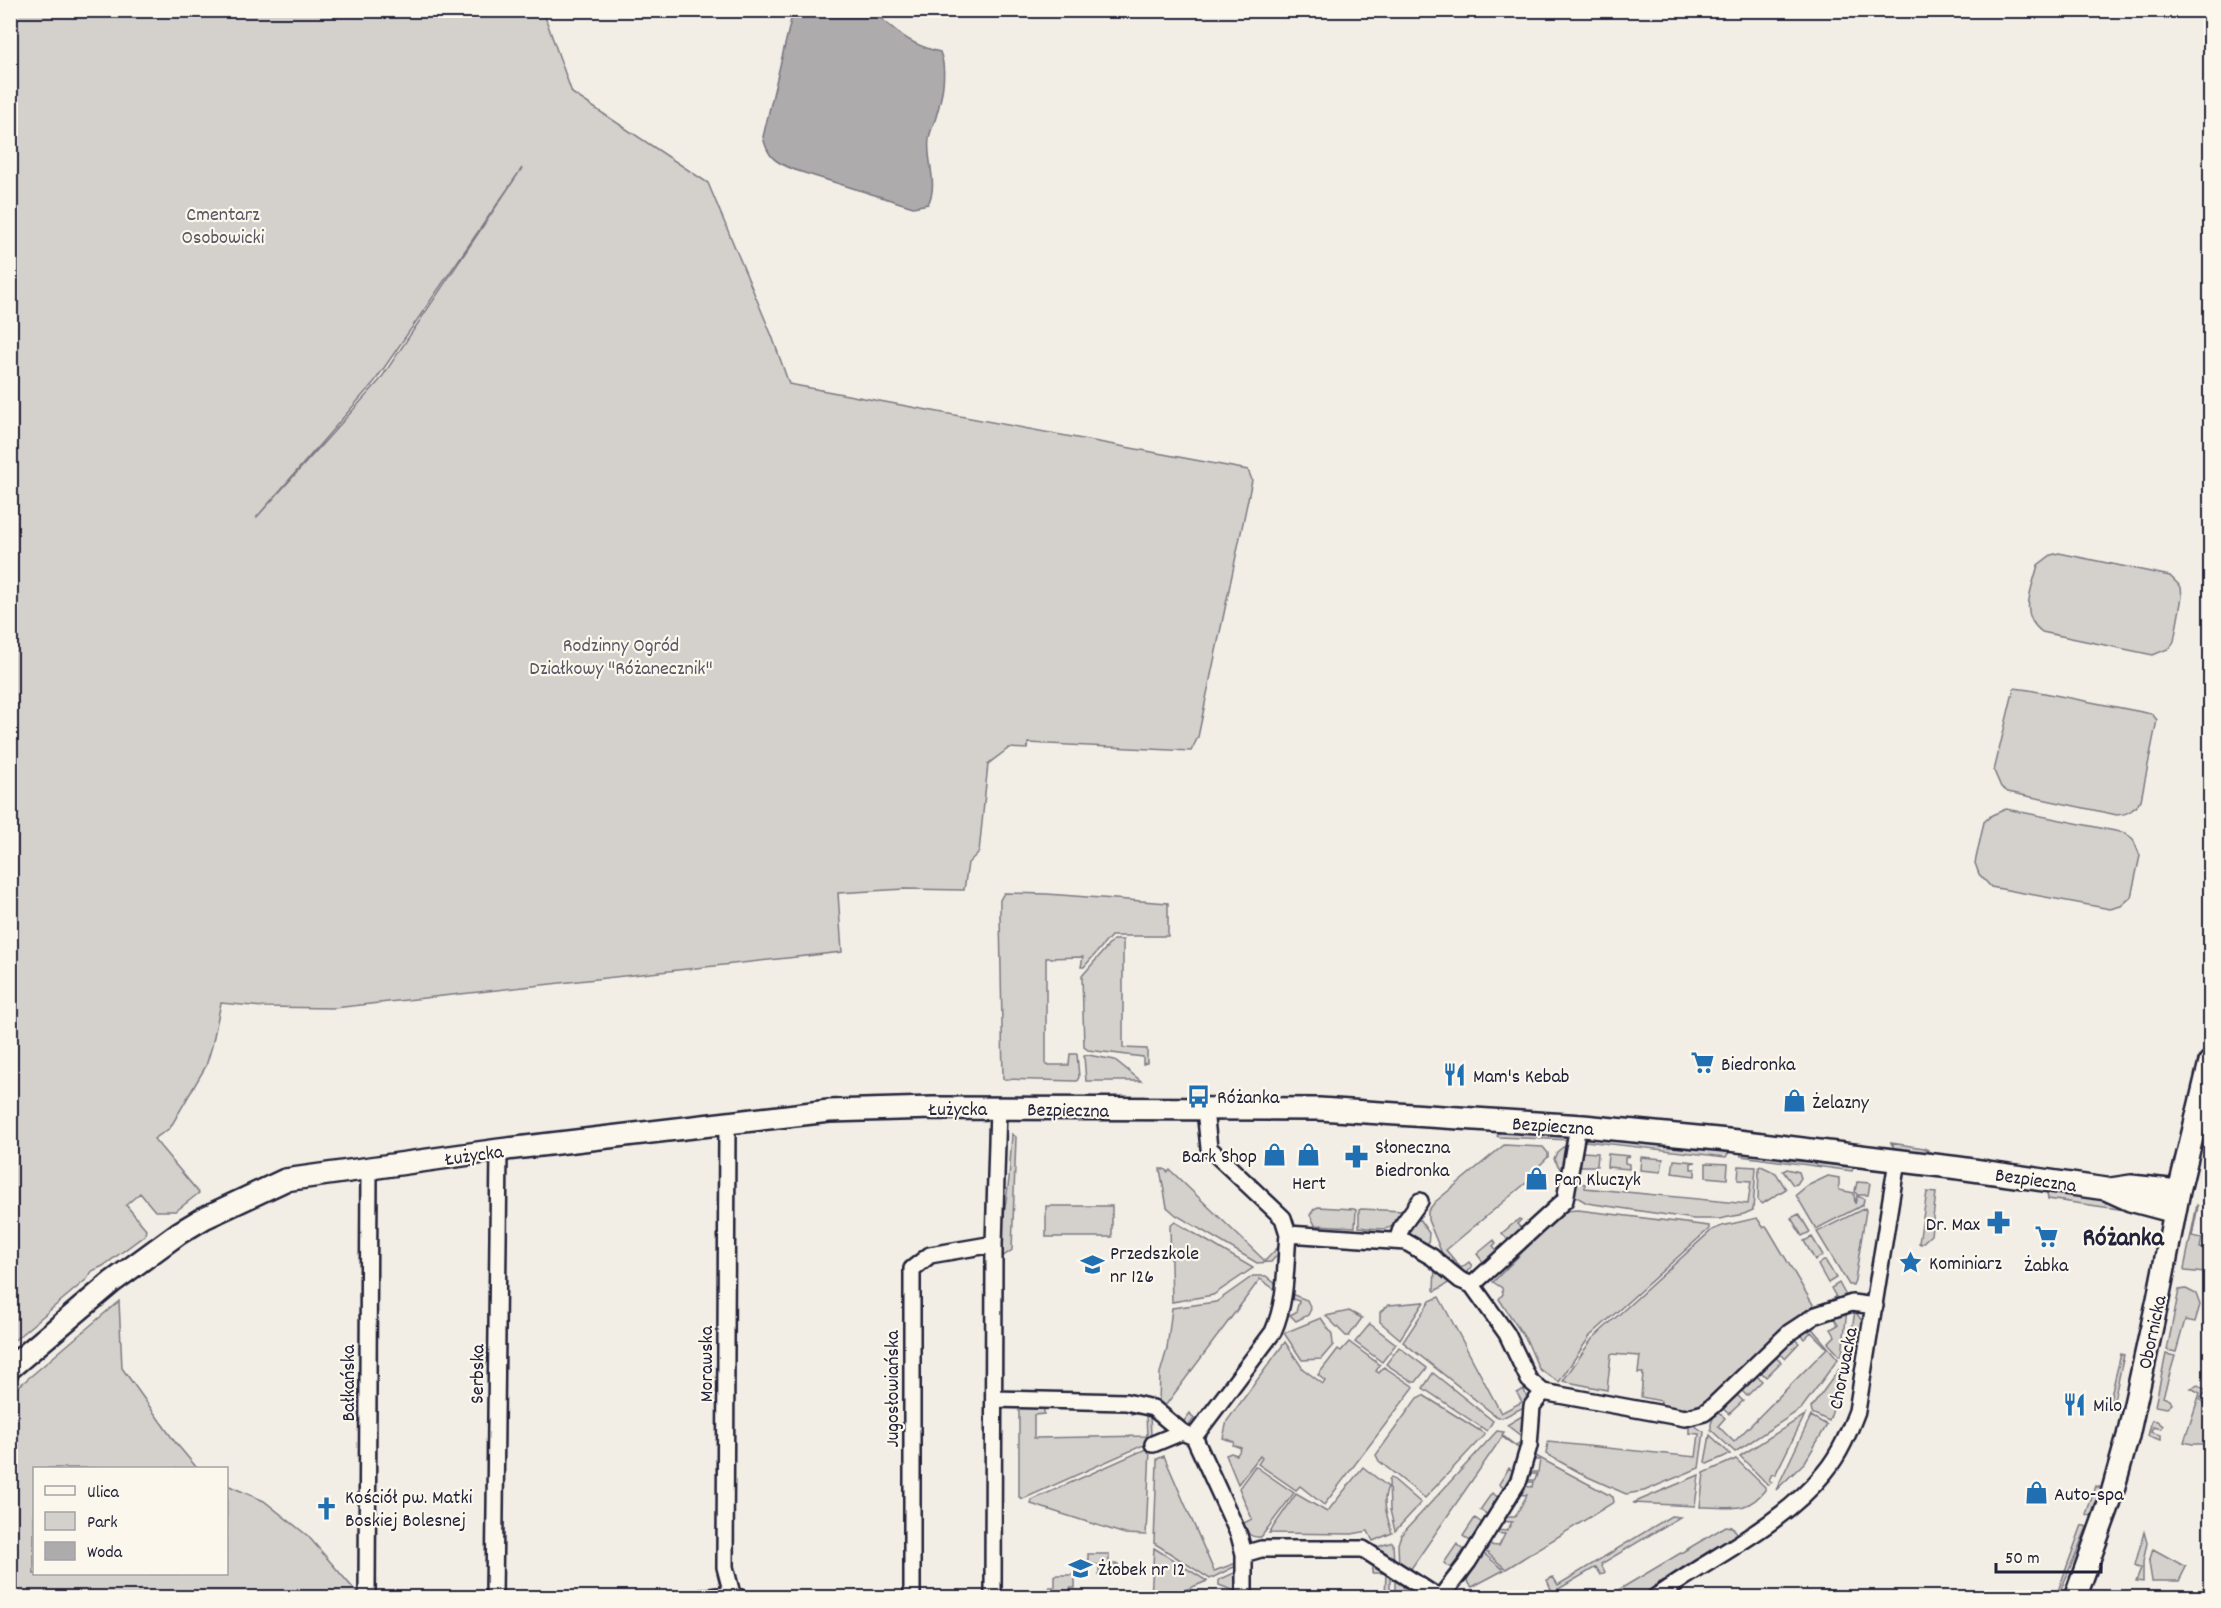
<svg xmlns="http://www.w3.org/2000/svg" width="2221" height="1608" viewBox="0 0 2221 1608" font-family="Dekko,sans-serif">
<rect width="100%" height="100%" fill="#f2eee5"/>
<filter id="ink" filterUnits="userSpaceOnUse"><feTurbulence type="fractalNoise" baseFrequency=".0167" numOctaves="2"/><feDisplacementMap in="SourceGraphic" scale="12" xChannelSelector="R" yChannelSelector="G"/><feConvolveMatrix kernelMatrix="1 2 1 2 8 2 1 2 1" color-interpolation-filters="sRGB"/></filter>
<g filter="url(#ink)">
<path fill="#d4d1cc" stroke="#7b7a84" stroke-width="1.5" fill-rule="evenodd" d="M11 10 543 11 572 93 708 183 772 336 789 384 1248 470 1252 480 1198 737 1191 751 1028 743 1027 749 1009 748 988 764 979 852 968 863 964 890 904 889 838 893 842 952 334 1008 263 1007 221 1003 212 1046 206 1066 170 1128 154 1139 199 1193 176 1211H155L140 1193 126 1205 146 1229 145 1235 103 1266 92 1271 87 1279 11 1343ZM522 168 380 380 256 518 375 381Z
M2059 553 2170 576 2181 587 2182 597 2174 641 2170 648 2153 655 2042 632C2018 614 2032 589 2038 565L2051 555Z
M2014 688 2029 690 2152 714 2157 720 2141 800C2134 809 2130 814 2117 815L2008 792 2001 787 1994 771Z
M2006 809 2125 833 2133 839 2140 856 2131 897 2121 906 2110 909 1991 887 1979 874 1975 863 1984 822 1992 815Z
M1004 893 1047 894 1168 903V936H1111L1084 967H1081L1083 957 1046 958V1065H1069L1070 1054H1077L1079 1077 1077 1081 1003 1079 1000 915V900Z
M1113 940H1123V1048L1147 1049V1063L1143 1064V1057L1088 1050 1084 1047 1082 976Z
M1088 1055 1115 1060 1141 1081H1086L1084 1056Z
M2210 1122V1151L2208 1157H2210V1180L2203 1178Z
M1502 1129 1567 1132 1571 1140 1499 1137 1497 1136Z
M1012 1134 1016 1137 1012 1250 1002 1257 1003 1222 1009 1179Z
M1589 1135 1730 1150 1726 1157 1584 1141Z
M1891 1143 1924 1148 1928 1150 1923 1153 1895 1149Z
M1504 1145 1543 1147 1548 1153V1157L1531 1174 1533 1177 1446 1250 1461 1268 1469 1262 1472 1266 1465 1274 1444 1258 1428 1220V1211L1435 1202Z
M1563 1147 1570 1148 1564 1175 1554 1159 1557 1152Z
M1740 1151 1854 1165 1852 1171 1741 1156Z
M1581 1152 1598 1153 1597 1166H1578Z
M1608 1154 1630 1156 1625 1158V1163L1629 1164V1169L1607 1167Z
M1641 1157 1663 1159 1661 1172 1640 1170Z
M1674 1160 1696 1162 1691 1163V1169H1695V1176L1672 1173Z
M1706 1163 1728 1164 1727 1179 1706 1177Z
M1739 1166 1756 1167 1753 1210 1744 1214 1719 1219H1694L1587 1203 1570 1193 1574 1182 1585 1184V1188L1748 1204 1751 1181 1738 1180Z
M1761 1166 1776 1173 1786 1189 1762 1204 1758 1201 1759 1167Z
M1160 1169H1164L1168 1172 1170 1170 1265 1261 1281 1244 1278 1254 1271 1262 1257 1263 1176 1215 1167 1207Z
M1787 1169 1799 1172 1801 1178 1797 1184 1793 1185 1783 1171Z
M1828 1176 1839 1178V1190L1854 1193 1855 1204 1857 1196 1864 1199 1863 1205 1816 1229 1796 1195 1807 1186Z
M1857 1182 1870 1183 1868 1195H1857L1855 1191Z
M1927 1192 1936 1193 1931 1235 1921 1244 1919 1243Z
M2047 1192 2134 1205 2132 1211 2048 1199Z
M2197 1205 2198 1206 2192 1236 2202 1238 2200 1248 2210 1250V1270L2206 1269 2205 1273 2185 1271 2184 1269Z
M1046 1206H1112V1237H1046Z
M1318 1207 1354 1209 1356 1210 1355 1227 1315 1225 1310 1215 1314 1209Z
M1865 1208 1866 1210 1855 1280 1853 1285H1849L1817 1232Z
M1361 1209 1403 1211C1398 1234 1378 1229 1359 1227V1210Z
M1578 1210 1709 1226V1229L1590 1336 1559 1382 1539 1369 1527 1341 1499 1299 1503 1294 1502 1288 1493 1282 1563 1211Z
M1799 1214 1810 1232 1802 1236 1791 1218Z
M1757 1218 1763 1227H1767L1815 1308 1836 1297 1831 1288 1839 1283 1846 1296 1708 1404 1683 1412 1659 1411 1661 1401 1641 1397 1643 1373H1638L1640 1356 1611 1354 1607 1390 1563 1381 1592 1339 1712 1230 1722 1226Z
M1419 1219 1429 1233 1428 1246 1409 1235 1411 1227Z
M1519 1219 1521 1220 1517 1224 1521 1228 1508 1240 1502 1233Z
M1175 1222 1253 1268 1213 1295 1172 1302 1170 1226Z
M1812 1237 1823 1255 1815 1260 1804 1241Z
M1494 1240 1496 1243 1493 1246 1497 1250 1483 1262 1477 1254Z
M1825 1260 1836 1278 1828 1283 1818 1265Z
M1435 1266 1452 1281 1435 1291 1434 1290Z
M1253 1276H1266L1278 1286 1280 1293 1260 1279 1165 1406 1184 1421 1190 1413 1194 1419 1190 1424 1185 1425 1160 1407 1159 1402 1160 1373 1167 1349 1172 1308 1216 1302Z
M2186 1289 2196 1294 2200 1305 2195 1322 2185 1320 2176 1352 2167 1350 2179 1290Z
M1291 1294 1307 1300 1311 1309 1308 1315 1296 1321 1290 1315 1296 1312 1299 1301 1289 1298Z
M1439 1297 1501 1413 1522 1402 1517 1393 1524 1389 1527 1399 1526 1406 1502 1418 1496 1416 1403 1342 1430 1301Z
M119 1301 122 1368 175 1442 197 1468H34V1574H226L227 1485 264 1501 308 1536 358 1594 359 1597H11V1393Z
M1424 1302 1400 1339 1380 1322V1312L1389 1305Z
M1847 1309 1842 1355 1840 1356 1828 1343 1835 1336 1831 1329 1838 1325 1831 1314Z
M1349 1311 1362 1318 1349 1336H1346L1326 1316Z
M1855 1311 1864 1324 1862 1342H1850Z
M1321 1318 1332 1334 1333 1345 1321 1359 1302 1360 1284 1333Z
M1370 1324 1396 1344 1382 1362 1355 1342Z
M1809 1325 1838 1359 1801 1409 1735 1452 1711 1430V1424L1716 1410 1725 1418 1718 1426 1734 1442 1827 1348 1811 1332 1804 1339 1798 1332Z
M1792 1337 1799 1343 1785 1358 1777 1351Z
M1285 1342 1303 1369 1323 1384 1325 1381 1318 1375 1338 1349 1341 1351 1349 1342 1380 1365 1376 1371 1379 1373 1384 1367 1414 1387 1324 1505 1300 1486 1296 1490 1258 1464 1262 1458 1260 1456 1238 1484 1226 1455 1231 1453 1237 1455 1241 1448 1233 1445 1234 1442 1223 1438 1227 1421Z
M1399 1347 1427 1368 1416 1382H1413L1386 1364Z
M2121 1354 2124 1355 2114 1400 2110 1399Z
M2166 1354 2175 1356 2163 1397 2170 1400 2172 1404 2167 1408 2155 1406Z
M1773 1355 1781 1362 1766 1377 1759 1370Z
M1843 1364 1838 1395 1829 1421 1812 1413 1811 1408Z
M1433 1373 1493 1421 1487 1431 1423 1388Z
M1754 1373 1762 1381 1747 1396 1740 1389Z
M2198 1385 2207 1391 2200 1399 2210 1411V1444H2192L2184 1442 2200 1393 2191 1388Z
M1735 1393 1743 1401 1729 1414 1721 1407Z
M1423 1395 1485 1434 1425 1498 1379 1461 1376 1455 1417 1398Z
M1019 1405H1044V1414L1034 1415V1438L1147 1436 1146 1414H1131V1408L1150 1414 1151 1436 1146 1444 1023 1499 1019 1497Z
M1527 1413 1525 1439 1507 1425Z
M1805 1415 1775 1475 1772 1474 1769 1480 1772 1482 1768 1485 1740 1456Z
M1811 1416 1827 1425 1805 1462 1776 1490Z
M2152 1420 2157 1421 2163 1426 2161 1429 2153 1427 2151 1432 2161 1435V1440L2148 1436Z
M1689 1422 1704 1432 1699 1468 1644 1491 1626 1494 1588 1477 1546 1454 1548 1442 1696 1457 1699 1434 1689 1433Z
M1497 1431 1504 1432 1502 1435 1516 1446 1519 1443 1524 1447 1517 1461 1516 1459 1521 1450 1502 1437 1408 1573 1399 1567 1398 1544 1401 1535Z
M1710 1435 1730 1454 1707 1464 1705 1462Z
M1148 1448 1150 1449 1146 1535 1125 1534 1031 1504 1032 1500Z
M1532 1454 1613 1497 1614 1502 1506 1569 1484 1550 1487 1545 1499 1546 1505 1534 1493 1533 1495 1530 1507 1531 1512 1522 1500 1521 1503 1517H1515L1527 1495 1516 1494 1520 1486 1532 1487 1533 1482H1522L1523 1480H1535L1537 1474H1527V1472H1538L1540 1460H1531Z
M1164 1456 1214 1571 1236 1563V1566L1210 1579 1154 1543 1157 1462V1459Z
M1736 1459 1765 1487V1490C1746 1515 1729 1506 1700 1507L1704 1473Z
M1255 1466 1294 1493 1261 1537C1250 1538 1247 1533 1242 1524L1252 1519 1239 1488Z
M1363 1467 1388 1487C1381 1500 1388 1520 1392 1533L1373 1541 1368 1531 1352 1534 1269 1533 1296 1494 1327 1512Z
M1509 1468 1516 1473 1505 1489 1499 1484Z
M1699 1475 1695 1506 1633 1503Z
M1391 1477 1421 1503 1395 1531 1390 1510 1389 1480Z
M2096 1486 2101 1488 2091 1516 2086 1514Z
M1492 1493 1499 1498 1488 1515 1480 1510Z
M1671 1516 1680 1517 1601 1564 1605 1572 1601 1575 1596 1567 1545 1597H1536L1551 1589 1547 1580 1553 1577 1558 1585Z
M1475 1518 1482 1523 1470 1541 1463 1536Z
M2082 1525 2087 1527 2060 1592 2058 1591Z
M1726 1526 1732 1527 1739 1535 1641 1597 1605 1598Z
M2144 1532 2147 1543 2143 1562V1582L2136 1581 2141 1568 2135 1565Z
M1392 1542 1393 1543 1394 1563 1378 1553 1377 1547Z
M1457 1544 1464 1550 1451 1568 1444 1563Z
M1154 1548 1207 1581 1168 1597H1151Z
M2153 1549 2186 1567 2179 1581H2152L2149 1562Z
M1483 1553 1504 1570 1472 1587 1467 1581 1468 1578Z
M1088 1554H1109V1564H1118V1575H1099V1565L1088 1564Z
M1374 1563 1390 1571V1597H1253V1595L1385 1596 1386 1573H1372Z
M1236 1572 1239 1574 1237 1592 1219 1585V1580Z
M1055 1575H1075V1588H1070V1596L1044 1597V1596L1048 1595 1049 1587H1055Z
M1395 1577 1406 1582 1403 1587 1411 1593 1415 1588 1427 1597H1395Z"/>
<path fill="#aeabad" stroke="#76747f" stroke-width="1.5" d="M793 11H872C897 31 907 44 940 52 948 71 942 97 936 117 934 124 930 131 929 139 926 161 939 183 928 204L913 207 795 170C775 162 768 158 763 137Z"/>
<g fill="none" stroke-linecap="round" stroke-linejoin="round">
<defs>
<path id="street" d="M1205 1110 1209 1148 1283 1218 1288 1234
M727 1124 725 1567 732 1594 740 1598
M1397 1241 1402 1226 1420 1201
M1472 1285 1507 1334 1529 1380 1543 1392
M994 1399 1126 1402 1153 1408 1182 1432 1194 1437
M1153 1444 1182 1432
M1244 1554 1261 1549H1363L1439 1598
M367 1598 369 1168
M494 1598 499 1150
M703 1598 732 1594
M912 1598V1269L930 1255 994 1244
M993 1598 994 1244 998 1108
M1244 1598V1554L1239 1535 1194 1437 1273 1332C1287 1300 1285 1268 1288 1234L1406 1242 1432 1257 1460 1280 1472 1285 1565 1200 1578 1126
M1440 1598 1468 1562 1519 1480 1529 1446 1532 1406 1543 1392 1685 1418 1704 1413 1713 1406 1790 1332 1816 1315 1852 1303 1875 1306
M1654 1598C1710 1557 1781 1527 1825 1472 1840 1454 1849 1432 1857 1411L1897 1161"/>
<path id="secondary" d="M2111 1189 2131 1186 2179 1191
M10 1368 112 1282 179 1233 204 1218 285 1180 499 1150 829 1111 933 1108 1319 1109 1583 1126 1738 1141 1959 1168 2106 1189 2130 1200 2175 1212
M2075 1598 2109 1504 2128 1436 2158 1299 2179 1191 2210 1062"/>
</defs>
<use href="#street" stroke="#22223b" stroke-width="20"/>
<use href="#secondary" stroke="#22223b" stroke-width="26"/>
<use href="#street" stroke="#fbf7ec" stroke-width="15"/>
<use href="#secondary" stroke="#fbf7ec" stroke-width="21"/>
</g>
</g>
<defs>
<symbol id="supermarket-bare" viewBox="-9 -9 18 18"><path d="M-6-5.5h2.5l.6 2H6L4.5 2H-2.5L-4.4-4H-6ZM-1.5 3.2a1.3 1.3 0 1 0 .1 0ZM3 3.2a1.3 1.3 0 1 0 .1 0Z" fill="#1f6fb2" stroke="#fbf7ec" stroke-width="2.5" paint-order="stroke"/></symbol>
<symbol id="restaurant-bare" viewBox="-9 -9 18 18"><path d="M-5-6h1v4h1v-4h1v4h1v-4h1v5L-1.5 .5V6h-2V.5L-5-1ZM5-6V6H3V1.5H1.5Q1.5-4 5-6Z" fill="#1f6fb2" stroke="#fbf7ec" stroke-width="2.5" paint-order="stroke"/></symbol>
<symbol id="bus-bare" viewBox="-9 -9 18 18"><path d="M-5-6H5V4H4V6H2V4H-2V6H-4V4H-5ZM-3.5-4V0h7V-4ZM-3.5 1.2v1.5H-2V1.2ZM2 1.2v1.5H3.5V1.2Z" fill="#1f6fb2" stroke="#fbf7ec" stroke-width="2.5" paint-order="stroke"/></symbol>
<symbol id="shop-bare" viewBox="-9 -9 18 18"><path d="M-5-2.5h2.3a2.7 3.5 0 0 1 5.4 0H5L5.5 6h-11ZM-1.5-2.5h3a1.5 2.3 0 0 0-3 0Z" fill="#1f6fb2" stroke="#fbf7ec" stroke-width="2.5" paint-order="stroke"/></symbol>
<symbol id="pharmacy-bare" viewBox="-9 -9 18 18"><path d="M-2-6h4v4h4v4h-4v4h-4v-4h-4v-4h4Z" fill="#1f6fb2" stroke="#fbf7ec" stroke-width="2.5" paint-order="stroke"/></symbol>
<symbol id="sight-bare" viewBox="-9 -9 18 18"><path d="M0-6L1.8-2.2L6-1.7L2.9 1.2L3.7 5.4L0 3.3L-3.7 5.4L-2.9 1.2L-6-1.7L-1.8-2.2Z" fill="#1f6fb2" stroke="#fbf7ec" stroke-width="2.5" paint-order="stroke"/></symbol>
<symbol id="school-bare" viewBox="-9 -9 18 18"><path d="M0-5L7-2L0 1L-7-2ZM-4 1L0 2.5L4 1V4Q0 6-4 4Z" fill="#1f6fb2" stroke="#fbf7ec" stroke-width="2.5" paint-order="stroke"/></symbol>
<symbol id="church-bare" viewBox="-9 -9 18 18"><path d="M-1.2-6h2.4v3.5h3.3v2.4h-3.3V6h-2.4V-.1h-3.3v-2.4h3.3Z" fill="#1f6fb2" stroke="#fbf7ec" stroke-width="2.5" paint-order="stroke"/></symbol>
</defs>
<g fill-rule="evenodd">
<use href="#supermarket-bare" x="1686" y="1046" width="33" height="33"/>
<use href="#restaurant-bare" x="1438" y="1058" width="33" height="33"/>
<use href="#bus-bare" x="1182" y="1080" width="33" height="33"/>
<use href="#shop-bare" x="1778" y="1084" width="33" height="33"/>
<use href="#shop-bare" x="1292" y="1138" width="33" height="33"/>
<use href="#shop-bare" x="1258" y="1138" width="33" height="33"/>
<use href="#pharmacy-bare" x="1340" y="1140" width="33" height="33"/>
<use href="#shop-bare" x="1520" y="1162" width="33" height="33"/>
<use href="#pharmacy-bare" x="1982" y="1206" width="33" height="33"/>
<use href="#supermarket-bare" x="2030" y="1220" width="33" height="33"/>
<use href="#sight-bare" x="1894" y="1246" width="33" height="33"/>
<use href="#school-bare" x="1076" y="1248" width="33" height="33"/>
<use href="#restaurant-bare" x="2058" y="1388" width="33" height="33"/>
<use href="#shop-bare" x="2020" y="1476" width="33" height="33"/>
<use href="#church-bare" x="310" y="1492" width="33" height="33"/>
<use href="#school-bare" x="1064" y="1552" width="33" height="33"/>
</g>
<g text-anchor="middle" stroke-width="4.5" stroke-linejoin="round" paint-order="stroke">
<g font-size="20" fill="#575766" stroke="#fbf7ec">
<text x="223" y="220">Cmentarz<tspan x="223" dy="23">Osobowicki</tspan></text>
<text x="621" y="651">Rodzinny Ogród<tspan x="621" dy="23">Działkowy "Różanecznik"</tspan></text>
</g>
<g font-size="20" fill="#22223b" stroke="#fbf7ec" text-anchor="start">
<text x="1721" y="1070">Biedronka</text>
<text x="1473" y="1082">Mam's Kebab</text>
<text x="1217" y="1103">Różanka</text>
<text x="1812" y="1108">Żelazny</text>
<text x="1375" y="1153">Słoneczna<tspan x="1375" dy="23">Biedronka</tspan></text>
<text x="1257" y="1162" text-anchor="end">Bark Shop</text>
<text x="1554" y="1185">Pan Kluczyk</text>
<text x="1309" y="1189" text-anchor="middle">Hert</text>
<text x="1980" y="1230" text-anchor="end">Dr. Max</text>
<text x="1110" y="1259">Przedszkole<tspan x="1110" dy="23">nr 126</tspan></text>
<text x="1929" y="1269">Kominiarz</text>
<text x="2046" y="1271" text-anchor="middle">Żabka</text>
<text x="2093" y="1411">Milo</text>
<text x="2054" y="1500">Auto-spa</text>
<text x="345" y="1503">Kościół pw. Matki<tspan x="345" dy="23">Boskiej Bolesnej</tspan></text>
<text x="1098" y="1575">Żłobek nr 12</text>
</g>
<g font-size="20" fill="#22223b" stroke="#fbf7ec">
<text x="958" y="1115">Łużycka</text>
<text transform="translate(1068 1109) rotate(1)" y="7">Bezpieczna</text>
<text transform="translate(1553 1125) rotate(4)" y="7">Bezpieczna</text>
<text transform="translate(474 1154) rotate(-8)" y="7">Łużycka</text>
<text transform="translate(2036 1179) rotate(8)" y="7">Bezpieczna</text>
<text transform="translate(2151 1332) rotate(-78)" y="7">Obornicka</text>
<text transform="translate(705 1364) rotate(-90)" y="7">Morawska</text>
<text transform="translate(1842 1368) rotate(-79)" y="7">Chorwacka</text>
<text transform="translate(476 1374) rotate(-89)" y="7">Serbska</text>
<text transform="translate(347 1383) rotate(-90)" y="7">Bałkańska</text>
<text transform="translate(891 1389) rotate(-90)" y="7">Jugosłowiańska</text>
</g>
<g font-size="26" font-weight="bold" fill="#22223b" stroke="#fbf7ec">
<text x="2123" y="1245">Różanka</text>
</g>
</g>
<rect width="2221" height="1608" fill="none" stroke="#fbf7ec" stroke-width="36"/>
<rect x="18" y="18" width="2185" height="1572" fill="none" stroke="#22223b" stroke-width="2" filter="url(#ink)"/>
<rect x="33" y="1467" width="195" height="108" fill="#fbf7ec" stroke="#a4a2a5" stroke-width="1.5"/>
<rect x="45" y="1486" width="30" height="9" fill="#fbf7ec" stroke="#a4a2a5" stroke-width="1.5"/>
<text x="87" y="1497" font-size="18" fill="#22223b">Ulica</text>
<rect x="45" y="1512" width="30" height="18" fill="#d4d1cc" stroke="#a4a2a5" stroke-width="1.5"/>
<text x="87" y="1527" font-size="18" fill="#22223b">Park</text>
<rect x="45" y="1542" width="30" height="18" fill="#aeabad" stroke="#a4a2a5" stroke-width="1.5"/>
<text x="87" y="1557" font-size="18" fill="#22223b">Woda</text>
<path d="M1996 1563v9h105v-9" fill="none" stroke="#22223b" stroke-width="3"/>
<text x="2005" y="1563" font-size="18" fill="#22223b" stroke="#fbf7ec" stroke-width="4.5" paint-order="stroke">50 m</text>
</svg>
